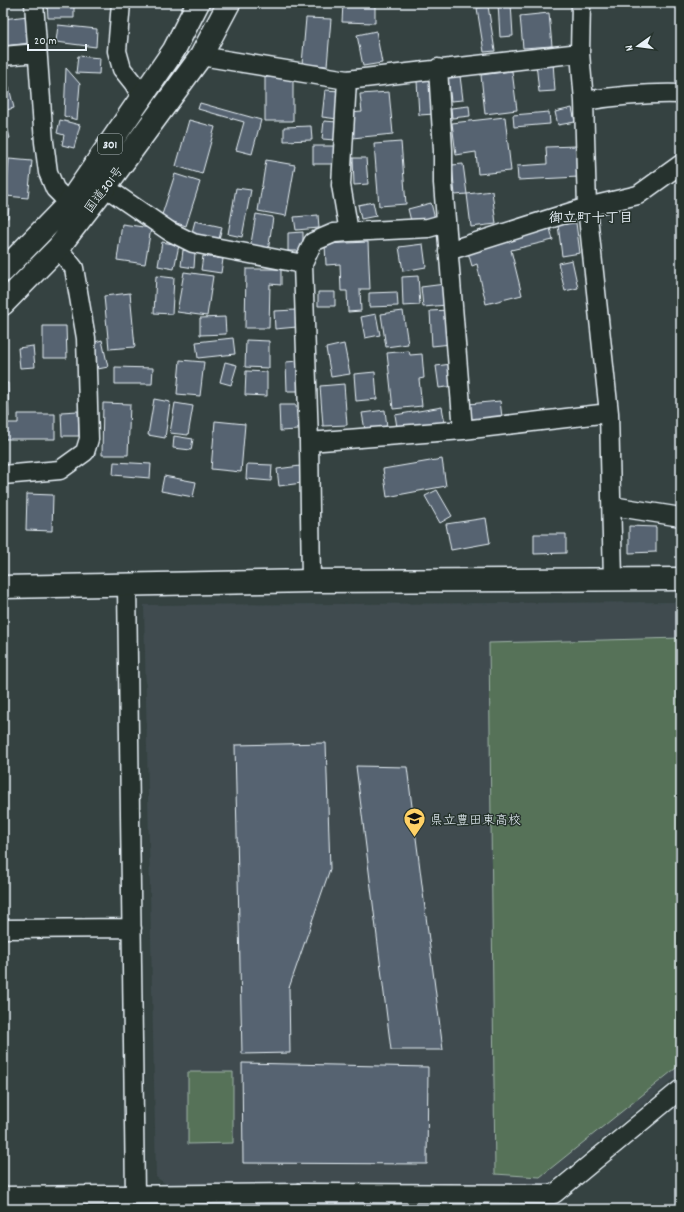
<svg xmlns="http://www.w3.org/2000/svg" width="684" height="1212" viewBox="0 0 684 1212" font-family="Dekko,'Klee One',sans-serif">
<rect width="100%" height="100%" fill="#354241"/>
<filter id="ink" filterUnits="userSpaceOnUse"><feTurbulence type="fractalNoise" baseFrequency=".025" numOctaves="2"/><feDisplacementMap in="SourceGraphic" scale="8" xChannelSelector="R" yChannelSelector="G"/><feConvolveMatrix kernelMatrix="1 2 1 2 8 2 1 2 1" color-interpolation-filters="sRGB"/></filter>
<g filter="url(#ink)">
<path fill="#3f4c4f" d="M681 602V1073L548 1184H166L156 1177 144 605Z"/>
<path fill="#567258" stroke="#9fb2a8" d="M681 638V1064L540 1177 495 1174 489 643Z
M188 1072H233V1143L188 1144Z"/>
<path fill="#576471" stroke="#e8f1f8" d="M47 3H74V18H48Z
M343 3 375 5V23L342 22Z
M498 3H511L513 36 500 37Z
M488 6 495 51 484 52 477 8Z
M549 13 552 46 523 48 520 16Z
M28 16 31 43 3 46V19Z
M306 18 331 19 327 66 302 64Z
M58 25 97 29 96 47 56 42Z
M376 31 382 63 363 66 357 35Z
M78 56 100 58 99 74 76 73Z
M553 62 555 91 539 92 536 63Z
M66 68 80 84 77 120 64 116Z
M5 71 14 108 3 111V72Z
M512 71 517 110 485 114 481 75Z
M460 76 463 100 451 101 448 77Z
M265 77H293V121H265Z
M433 80 435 114 419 115 417 81Z
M325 90 341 91 338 119 322 117Z
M389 92 393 134 352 138 349 113 362 112 360 94Z
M200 103 261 120 252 154 236 150 244 122 198 109Z
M469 106 470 116 452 118 451 108Z
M572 108 575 122 558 125 555 112Z
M549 112 550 124 514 127 513 115Z
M505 117 511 171 478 174 476 152 456 155 452 123Z
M3 120H5L10 138 3 140Z
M60 120 80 125 74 148 62 145 64 135 57 133Z
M189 120 215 127 202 174 176 166Z
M324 121 337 122 335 140 322 139Z
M311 126 312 140 284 141V127Z
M401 142 406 204 379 206 374 144Z
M313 146H336L337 164H313Z
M577 146 579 177 518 180 517 166 547 164 546 147Z
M353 158H366L368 184 354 185Z
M9 159 32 161 28 198 6 196Z
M266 160 295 165 286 216 258 211Z
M463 164 467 194 455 195 452 165Z
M175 174 200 182 186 226 161 218Z
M236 188 251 190 242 237 228 234Z
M492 191 496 224 471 227 467 194Z
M373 202 376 216 361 219 358 205Z
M431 203 435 219 412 225 408 209Z
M3 205 9 206 8 218 3 217Z
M256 214 273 217 268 252 250 249Z
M318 215 319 228 296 230 294 217Z
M195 221 222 227 218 243 191 236Z
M576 223 580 253 562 256 558 225Z
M122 224 151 228 145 264 117 260Z
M550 228 553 240 511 250 522 295 486 304 477 264 472 266 467 249Z
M303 232V251H288V233Z
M162 242 179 245 174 269 158 266Z
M368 242 370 289H360L361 311 348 312 347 291H341L340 264 326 265 325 244Z
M423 244 426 267 403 271 399 247Z
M183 250 195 252 194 268 181 266Z
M203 256 223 259 221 273 201 270Z
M572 260 578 288 565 291 558 263Z
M246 269H281V285L270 284 269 328H245Z
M184 272 213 276 207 316 177 312Z
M156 276 174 278 172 314 154 313Z
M418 276 420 305 403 306 402 277Z
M445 284 447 305 423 307 421 287Z
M318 292H335V306H318Z
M397 292 398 306 369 307V293Z
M130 293 135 347 109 349 104 296Z
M296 310 297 327 275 329 274 311Z
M449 310 451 344 432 346 430 311Z
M403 311 408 344 386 347 381 314Z
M376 314 380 335 365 338 361 317Z
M225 317 226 334 200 335V318Z
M43 326H66L67 358H43Z
M233 338 235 354 198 358 196 342Z
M102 340 108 367 98 369 92 343Z
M246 340 269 341V368L245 367Z
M344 344 350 374 331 377 326 348Z
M33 346 35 367 20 368 18 348Z
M409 351 410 355 422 354 424 378 419 379 422 406 393 409 387 353Z
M180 360 204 362 200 396 177 394Z
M298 361 299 391H287L286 362Z
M225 362 237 365 231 385 220 382Z
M451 364 454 386 439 388 436 366Z
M115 367 153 368 152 384H115Z
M246 371 267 372V396L245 395Z
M375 372 377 399 356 401 354 374Z
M3 383H8L9 417H3Z
M344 384 347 425 323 426 320 386Z
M154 399 170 402 165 438 148 435Z
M500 401 502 417 470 421 468 404Z
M103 403 130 404 128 455H102Z
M175 403 193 406 188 435 170 433Z
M279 405H296L298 430 280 431Z
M442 407 445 424 398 433 395 415Z
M385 410 387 427 365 430 362 413Z
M78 411 79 436H62L61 412Z
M18 414H55V439H3V423H18Z
M215 421 245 424 241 472 211 469Z
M174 436 193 439 191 450 173 448Z
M442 459 446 486 387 497 383 469Z
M114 462 151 464 150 478 113 475Z
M247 464 272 465 271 481 246 479Z
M300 466 302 483 279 486 277 469Z
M164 476 196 482 193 497 161 491Z
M437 490 452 516 440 523 425 496Z
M27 494 53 495 52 531 26 530Z
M486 518 490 543 451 550 446 524Z
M629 526 656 527V552L629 553Z
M534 534H566V553L534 554Z
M326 743 330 869 289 988 290 1053 242 1054 235 745Z
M356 766 407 767 443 1050H391Z
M242 1063 428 1067 427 1164 243 1163Z"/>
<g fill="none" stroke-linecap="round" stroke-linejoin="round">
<defs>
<path id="street" d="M34 3 44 142 48 172 55 189 69 203
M121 3 117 51 122 69 134 84 142 98
M581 3 580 53 584 101 587 207 609 413 613 579
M3 56 37 53
M201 56 347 80 580 53
M438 68 443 150V183L463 430
M347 80 341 185 349 232 334 233 313 242 303 264 309 442 463 430 609 413
M584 101C616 96 649 93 681 94
M105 187 169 231 193 243 303 264
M349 232 428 228 446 223
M448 251 587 207 638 195 681 164
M309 442 311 581
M3 475 60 470 85 452 89 439 86 338 74 268 58 248
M612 506 681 517
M127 585 135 1195
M3 929 132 928
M298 1193V1209
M3 1196 298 1193 554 1194 681 1089"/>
<path id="secondary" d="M3 587 311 581 681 579"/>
<path id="highway" d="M3 271 69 203 174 50 198 3
M3 304 58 248 105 187 201 56 229 3"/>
</defs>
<use href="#street" stroke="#e8f1f8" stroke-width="21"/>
<use href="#secondary" stroke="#e8f1f8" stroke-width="25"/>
<use href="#highway" stroke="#e8f1f8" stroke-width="25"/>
<use href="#street" stroke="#26332d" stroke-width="18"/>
<use href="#secondary" stroke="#26332d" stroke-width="22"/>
<use href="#highway" stroke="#26332d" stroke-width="22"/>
</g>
</g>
<defs>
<symbol id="school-pin" viewBox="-11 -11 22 30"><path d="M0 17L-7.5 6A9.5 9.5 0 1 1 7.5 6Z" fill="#ffd166" stroke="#26332d"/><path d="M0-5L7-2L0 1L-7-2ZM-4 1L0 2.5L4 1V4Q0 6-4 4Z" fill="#111"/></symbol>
</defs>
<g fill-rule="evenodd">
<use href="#school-pin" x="402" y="806" width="25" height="34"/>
</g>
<g text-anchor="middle" stroke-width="3" stroke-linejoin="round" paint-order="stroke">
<rect fill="#26332d" stroke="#aeb8bb" stroke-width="1" x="98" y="134" width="24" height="20" rx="3"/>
<g font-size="12" font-weight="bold" fill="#e8f1f8">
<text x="110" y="148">301</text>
</g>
<g font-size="13" fill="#e8f1f8" stroke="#26332d">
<text transform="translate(103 189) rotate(-53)" y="5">国道301号</text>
</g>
<g font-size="13" fill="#e8f1f8" stroke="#26332d" text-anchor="start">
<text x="430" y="824">県立豊田東高校</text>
</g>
<g font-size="14" font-weight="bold" fill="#e8f1f8" stroke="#26332d">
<text x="591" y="222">御立町十丁目</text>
</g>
</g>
<rect width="684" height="1212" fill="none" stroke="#26332d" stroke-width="16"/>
<rect x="8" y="8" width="668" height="1196" fill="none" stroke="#e8f1f8" stroke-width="1.5" filter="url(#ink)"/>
<g transform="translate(638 46) rotate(256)" stroke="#26332d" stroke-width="3" paint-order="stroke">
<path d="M0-3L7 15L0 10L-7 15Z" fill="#e8f1f8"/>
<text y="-6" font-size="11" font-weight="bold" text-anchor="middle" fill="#e8f1f8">N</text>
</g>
<path d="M28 44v6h58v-6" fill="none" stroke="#e8f1f8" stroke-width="2"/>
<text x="34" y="44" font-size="12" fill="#e8f1f8" stroke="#26332d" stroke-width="3" paint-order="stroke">20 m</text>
</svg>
